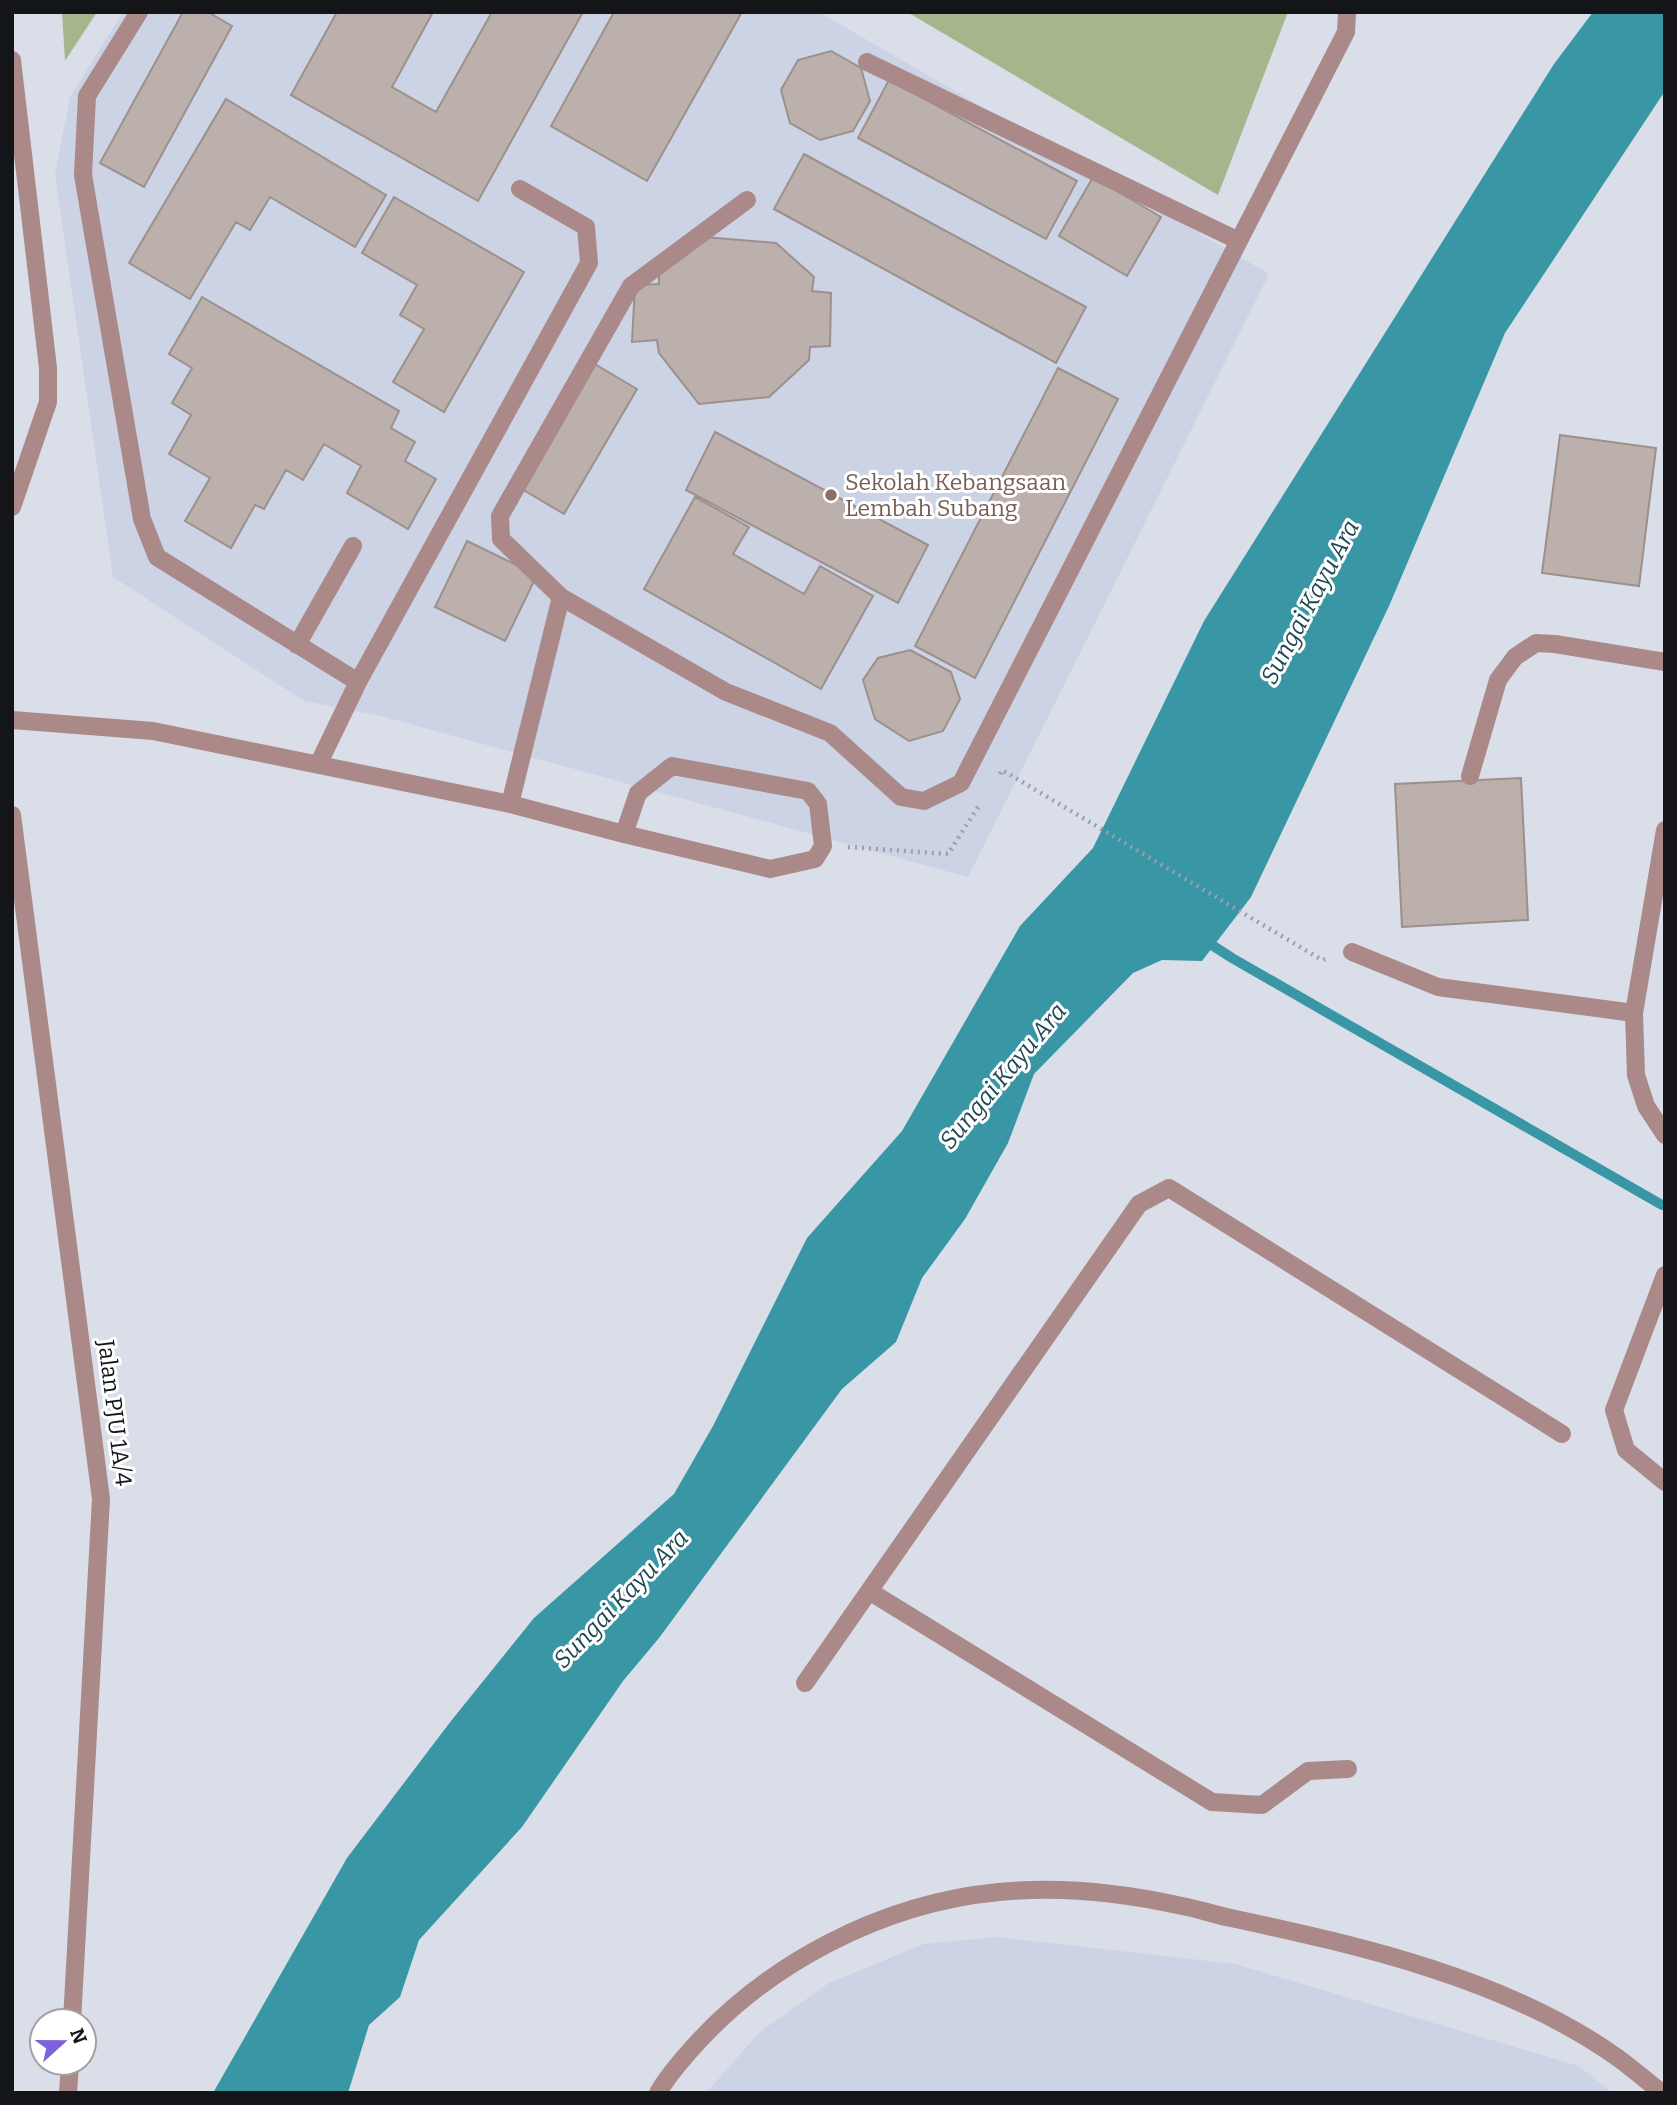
<svg xmlns="http://www.w3.org/2000/svg" width="1677" height="2105" viewBox="0 0 1677 2105" font-family="Bitter,serif">
<rect width="100%" height="100%" fill="#d9dee9"/>
<path fill="#cbd3e4" d="M123 12H819L1269 274 968 877 381 716 304 701 113 577 55 174 70 97Z
M996 1937 1235 1964 1579 2066 1612 2093H706L760 2032 829 1983 924 1944Z"/>
<path fill="#a5b68c" d="M62 12H97L65 61Z
M907 12H1288L1218 195Z"/>
<path fill="#3896a5" d="M1593 12H1665V91L1505 333 1389 606 1251 897 1202 961 1162 960 1133 973 1034 1074 1008 1143 965 1219 922 1278 896 1342 842 1389 659 1638 623 1681 522 1827 419 1940 400 1997 369 2025 348 2093H213L347 1858 451 1721 534 1618 674 1494 713 1426 807 1238 902 1131 1020 926 1093 848 1204 621 1554 64Z"/>
<g fill="none" stroke-linecap="round" stroke-linejoin="round">
<path stroke="#3896a5" stroke-width="10" d="M1201 938 1232 958 1662 1205"/>
</g>
<path fill="#bcb0ac" stroke="#9c908c" stroke-width="2" d="M183 12H208L232 26 144 187 100 163Z
M337 12H433L392 87 436 112 492 12H583L478 201 291 95Z
M614 12H742L647 181 551 126Z
M831 51 861 68 870 101 853 131 820 140 790 123 781 90 798 60Z
M889 80 1077 181 1046 239 858 138Z
M226 99 386 195 355 247 270 197 250 230 236 222 190 299 129 263Z
M804 154 1086 307 1056 363 774 209Z
M1093 177 1161 217 1127 276 1059 236Z
M394 197 524 272 444 412 393 382 424 329 400 315 417 285 362 253Z
M704 237 776 243 814 277 812 291 831 293 830 346 810 347 809 360 769 397 699 404 659 353 657 340 632 342 635 285 659 284V270Z
M202 297 399 411 391 428 415 442 405 461 436 479 408 529 347 493 361 466 324 444 303 480 286 470 264 509 255 505 231 548 185 521 210 478 169 454 191 415 172 403 192 368 169 354Z
M593 363 637 389 564 514 520 488Z
M1058 368 1118 399 975 678 915 646Z
M715 432 928 545 898 603 686 490Z
M1560 435 1656 448 1639 586 1542 573Z
M695 497 749 527 733 554 804 594 820 566 873 596 821 689 644 589Z
M467 541 537 575 505 641 435 607Z
M910 650 951 672 960 699 943 731 909 741 875 719 863 680 878 658Z
M1521 778 1528 920 1402 927 1395 784Z"/>
<g fill="none" stroke-linecap="round" stroke-linejoin="round">
<path stroke="#9b9fa8" stroke-width="4.5" stroke-dasharray="2 5" stroke-linecap="butt" d="M1000 774 1002 770 1322 960 1326 959
M848 847 948 854 980 804"/>
<path stroke="#aa8988" stroke-width="18" d="M139 12 87 96 83 175 142 519 157 557 358 682
M867 62 1239 241
M561 597 726 692 830 733 901 797 924 801 961 783 1346 32 1347 12
M297 645 353 546
M12 720 153 731 510 804 624 834
M318 765 358 682 589 263 586 227 520 189
M672 766 808 791 818 804 823 846 815 859 770 869 624 834 638 793Z
M1470 776 1498 680 1515 657 1536 643 1555 644 1665 662
M510 804 561 597 501 539 500 516 631 286 747 200
M1665 830 1634 1013 1636 1075 1646 1106 1665 1135
M1352 952 1438 987 1634 1013
M1665 1275 1614 1410 1626 1450 1665 1482
M869 1591 1212 1802 1262 1805 1308 1771 1348 1769
M805 1683 1139 1204 1169 1188 1562 1434"/>
<path stroke="#aa8988" stroke-width="18" d="M12 60 48 368V402L12 507
M12 815 101 1499 72 2021
M68 2093 70 2063
M658 2093C666 2078 677 2066 688 2053 765 1964 882 1903 999 1892 1058 1886 1124 1893 1182 1906 1199 1909 1215 1915 1231 1918 1362 1946 1507 1979 1618 2058 1633 2069 1647 2081 1662 2093"/>
</g>
<circle fill="#8d6e63" stroke="#fff" stroke-width="2.5" cx="831" cy="495" r="7"/>
<g text-anchor="middle" stroke-width="6" stroke-linejoin="round" paint-order="stroke">
<g font-size="23" fill="#785e54" stroke="#fff" text-anchor="start">
<text x="845" y="490">Sekolah Kebangsaan<tspan x="845" dy="26">Lembah Subang</tspan></text>
</g>
<g font-size="23" fill="#131518" stroke="#fff">
<text transform="translate(115 1413) rotate(83)" y="8">Jalan PJU 1A/4</text>
</g>
<g font-size="24" font-style="italic" fill="#1e484f" stroke="#fff">
<text transform="translate(1310 602) rotate(-62)" y="8">Sungai Kayu Ara</text>
<text transform="translate(1003 1076) rotate(-50)" y="8">Sungai Kayu Ara</text>
<text transform="translate(621 1599) rotate(-46)" y="8">Sungai Kayu Ara</text>
</g>
</g>
<rect width="1677" height="2105" fill="none" stroke="#131518" stroke-width="28"/>
<g transform="translate(63 2042) rotate(69)"><circle r="33" fill="#ffffff" stroke="#a1a1a3" stroke-width="2"/>
<path d="M0-5L12 26L0 18L-12 26Z" fill="#7c62dd"/>
<text y="-10" font-size="19" font-weight="bold" text-anchor="middle" fill="#131518">N</text>
</g>
</svg>
